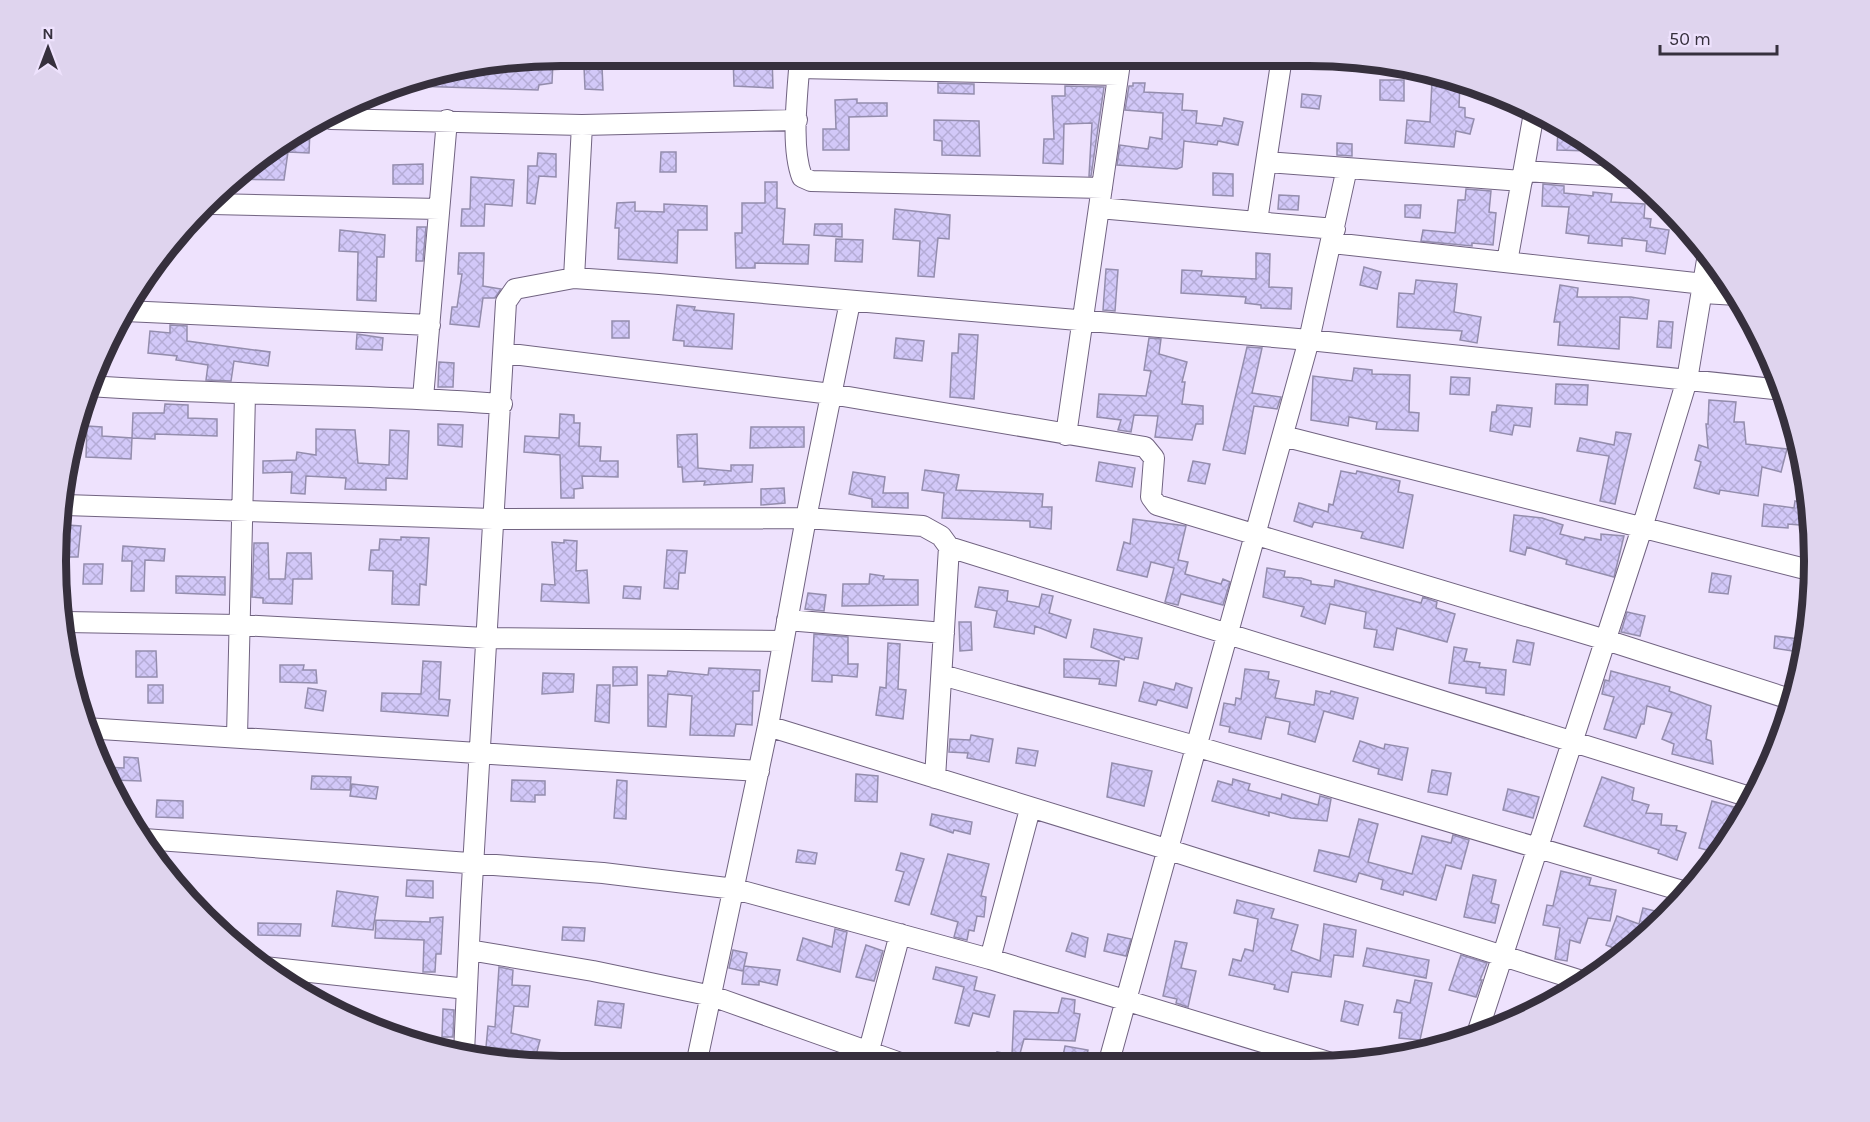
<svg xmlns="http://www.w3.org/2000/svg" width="1870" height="1122" viewBox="0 0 1870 1122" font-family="Karla,sans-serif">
<defs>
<pattern id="building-cross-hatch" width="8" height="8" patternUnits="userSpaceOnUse" patternTransform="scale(1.5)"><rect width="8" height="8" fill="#d2c8f8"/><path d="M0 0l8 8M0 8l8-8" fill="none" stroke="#b5acd6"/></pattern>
</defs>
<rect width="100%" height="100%" fill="#eee2fd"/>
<path fill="url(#building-cross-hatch)" stroke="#948dad" stroke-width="1.5" d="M733 56H772L773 88 734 86Z
M537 59 553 61 552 83 539 85 538 90 411 86V80Z
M602 66 603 90 585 89 584 67Z
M1380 80H1404V101L1380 100Z
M1432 81H1460L1459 107 1465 108V117L1474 119 1470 134 1456 131 1454 147 1405 143 1407 120 1430 122Z
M938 83 974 84V94L938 93Z
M1133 83H1145L1144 92 1183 94 1182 110 1197 111 1196 123 1222 126 1224 118 1243 122 1238 145 1218 141 1217 145 1184 141 1182 167 1177 169 1117 165 1120 145 1148 149 1150 137 1162 139 1163 113 1125 110 1129 86H1133Z
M1065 86 1104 87 1091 176H1089L1092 123 1064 124 1063 164 1043 163 1044 139H1054L1052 96H1065Z
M1302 94 1321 96 1319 109 1301 107Z
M857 99V103H887V116L849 117V150H823V129H836L835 100Z
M934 120 979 121 980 156 942 155V141L934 140Z
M1558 129H1567L1589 141V151L1557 150Z
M310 130 309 153 288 152 284 180 235 179 254 160Z
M1337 143 1352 144V156L1337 155Z
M661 152H676V172H660Z
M538 153 556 154V177L539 176 535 204 527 203 528 166H537Z
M423 164V184H393V165Z
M1213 173 1233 174V196L1213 195Z
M471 177 514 180 512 206 485 204 484 226H461L462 209H470Z
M765 182H777V208L785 209 783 244 809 245 808 264 755 263V268H736L735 233H742V203H765Z
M1543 184 1564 186V193L1593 196V192L1612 194 1611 202 1645 204 1644 218 1651 219 1650 227 1669 230 1665 254 1646 251 1647 241 1622 238V246L1588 243 1589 236 1566 233 1569 207 1542 206Z
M1466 189 1491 191 1489 212 1496 213 1493 245 1472 243V246L1421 241 1423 230 1455 233 1458 200H1465Z
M1279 195 1299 196 1298 210 1278 209Z
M635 202V211L664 212V204L707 206V230H678L677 263 618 259 619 228H615L617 203Z
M1405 205H1421L1420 218 1405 217Z
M895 209 950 215 949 239 938 238 934 277 918 276 920 241 893 239Z
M815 224H842V237L814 235Z
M417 227H426L423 261H416Z
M340 230 385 235 384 257H377L376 301 357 300 358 252 339 251Z
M836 239 863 240 862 262 835 261Z
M459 253H484L483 286 501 289 495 298H483L479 327 450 324 452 307H457L462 274H458Z
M1256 253 1270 254 1269 287 1292 288 1291 309 1261 308V305L1245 303 1246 297 1181 293 1182 270 1202 271 1201 276 1256 279Z
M1364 267 1381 272 1377 289 1360 285Z
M1106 269 1118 270 1115 311 1103 310Z
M1416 280 1457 284 1454 312 1481 317 1477 343 1460 340 1462 331 1397 327 1399 293 1414 294Z
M1560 285 1578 288 1577 297H1631L1649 300 1647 319 1620 317 1619 349 1558 345 1560 322H1554Z
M677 305 695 307 694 310 734 314 732 349 684 346V341L673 340Z
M612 321H629V338H612Z
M1659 321 1673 322 1671 348 1657 347Z
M170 325 187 326V341L270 352 268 366 234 361 231 381 206 380 208 365 176 360 177 356 148 353 150 331 170 333Z
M357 334 383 338 382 350 356 349Z
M959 334 978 335 974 399 950 397 952 353H958Z
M896 338 924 341 922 361 894 358Z
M1149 338 1161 339 1159 354 1187 362 1182 382H1185L1182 404 1203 406V424H1196L1192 440 1155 437 1158 416 1134 415 1131 432 1118 430 1121 420 1097 417 1099 394 1146 396 1151 371 1144 370Z
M1247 347 1262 348 1252 393 1281 397 1277 409 1254 406 1245 454 1223 450Z
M439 362 454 363 453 387H438Z
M1354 368 1372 370V374L1410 375 1409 412 1419 413 1418 431 1376 429 1377 422 1349 417 1348 426 1311 420 1313 376 1352 381Z
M1451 377 1470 378 1469 395 1450 394Z
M1556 384 1588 385 1587 405 1555 404Z
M1709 400 1736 402 1734 422H1744L1746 444 1787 449 1781 472 1762 467 1758 496 1720 490 1719 494 1694 488 1701 462 1695 460 1699 445 1708 448 1706 424H1708Z
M165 404 188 405V418L217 419V436L155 434V439L132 438 133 413H164Z
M1497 405 1532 408 1530 427 1514 425 1512 435 1490 431 1492 412H1496Z
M560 414 574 415V423H580L579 446 601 447 600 461H618V477L582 476 583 488 574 489V498H561L560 455 524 452 525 436 559 438Z
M438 424 463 425 462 447 438 445Z
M87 426 102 427V436L132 438 131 459 86 457Z
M751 427H804V447L750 448Z
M316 429 355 430 358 463 389 465 390 430 409 431 407 479 386 478V490L345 489 346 478 306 476 305 494 291 493 292 472 263 473V461L296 460 297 452 316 455Z
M1616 432 1631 434 1615 504 1600 501 1609 456 1577 451 1580 438 1614 445Z
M697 434 698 468 731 471V465H753L752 482 704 485 705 481 683 482 682 467H678L677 435Z
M1193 461 1210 464 1205 484 1188 481Z
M1099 462 1135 468 1132 487 1096 481Z
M925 470 959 475 956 490 1043 494 1042 507H1052L1051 529 1030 527V521L942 518 944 493 922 490Z
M1341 471 1356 474 1357 471 1400 481 1398 492 1413 495 1403 548 1361 538 1363 532 1314 522 1312 527 1294 521 1299 503 1328 512 1329 504 1333 505Z
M853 472 885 477 883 493H908V508L872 507V499L849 494Z
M784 488 785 503 761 505V489Z
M1795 501 1809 504 1811 526 1788 524V528L1762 526 1764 504 1794 508Z
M1514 515 1542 518 1563 525 1560 534 1584 540 1585 537 1601 540V534L1624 536 1614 577 1566 564 1567 560 1527 547 1525 555 1510 551Z
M1133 519 1186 526 1178 560 1188 562 1185 574 1221 584 1223 579 1230 582 1223 605 1181 594 1178 605 1165 602 1174 568 1151 562 1147 577 1117 570 1124 542 1130 544Z
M67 525 81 526 78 557H66Z
M401 537 429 538 426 585 420 584 419 605 392 604 393 571 369 570 371 550H379L380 539 401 540Z
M564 540 577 541 576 571 587 570 589 603 541 601 542 584 555 585 552 542 564 543Z
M254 543H268L269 579H285L287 553H311L312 579H293L292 604 263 603V598L252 597Z
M123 546 165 549 164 561 145 560 144 591H131L132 561H122Z
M667 550 687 551 685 573H679L678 589 664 588Z
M84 564H103L102 584H83Z
M1267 568 1285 571 1284 577 1301 578 1311 581V584L1334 587 1335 580 1421 603 1423 597 1437 602 1436 608 1455 614 1447 642 1397 628 1393 650 1374 647 1377 630 1364 628 1366 612 1330 604 1325 624 1301 616 1304 607 1263 597Z
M1712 573 1731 576 1728 594 1709 592Z
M870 574 884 576 883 579 918 580V605L842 606 843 584H869Z
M176 576 225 577V595L176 593Z
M624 586 641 587 640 599 623 598Z
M979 587 1008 591 1007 601 1039 607 1042 594 1053 596 1049 613 1071 620 1066 638 1035 626 1034 634 994 627 997 611 975 607Z
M808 593 826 595 824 611 805 609Z
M1627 612 1645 616 1640 636 1621 632Z
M959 622H971L972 650 960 651Z
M1094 629 1142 638 1138 659 1125 657 1124 660 1091 647Z
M814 634 848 637V664H858L857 677 832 675V682L812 681Z
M1775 636 1807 640 1805 653 1774 648Z
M1517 640 1534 643 1530 665 1513 662Z
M888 643 900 644 898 689 906 690 903 719 876 715 880 687 886 688Z
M1454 647 1467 649 1464 661 1480 663 1479 667 1506 670 1504 695 1486 693V688L1449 683Z
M136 651H156L157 677H136Z
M1064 659 1119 661 1116 686 1099 684 1100 679 1064 677Z
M423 661 441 662 439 699 450 700 448 716 381 711 382 693 421 694Z
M280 665H304L303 670H316L317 683 280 682Z
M613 667H637V685L613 686Z
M709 668 760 670 759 691H753L752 725 736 724 734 736 690 735 692 696 668 694 666 727 648 726V675L667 676 668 671 708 675Z
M1245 669 1269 672 1268 679 1279 681 1275 698 1314 705 1316 691 1330 694 1331 691 1358 698 1353 719 1324 711 1315 742 1288 734 1290 722 1266 717 1261 739 1229 732 1230 727 1220 725 1224 703 1235 705 1236 698 1241 699Z
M1611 671 1670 687 1669 691 1711 706 1706 739 1711 741 1713 764 1672 754 1674 744 1662 739 1672 713 1647 706 1644 724H1641L1636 738 1604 729 1614 697 1602 694 1605 680 1609 681Z
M543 673 574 674 573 692 542 694Z
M1144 682 1174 690 1176 683 1192 688 1187 708 1158 700 1156 705 1139 701Z
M148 685H163V703H148Z
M597 685H610L609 723 595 721Z
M308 688 326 691 323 711 305 708Z
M971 735 993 739 989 762 967 758 968 753 949 752 950 739 970 740Z
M1360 741 1384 749 1385 744 1408 748 1402 780 1378 774 1379 769 1353 761Z
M1018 748 1038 751 1035 766 1016 763Z
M124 757 138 758 141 781 113 780 106 767 124 768Z
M1112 763 1152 771 1144 806 1107 797Z
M1432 770 1451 773 1447 795 1428 792Z
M856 774 878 776 877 802 855 801Z
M312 776 351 777 350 790 311 789Z
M1602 777 1634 788 1632 800 1649 805 1646 813 1662 814 1661 825 1677 826 1676 830 1686 833 1677 860 1658 853 1659 850 1584 826Z
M1233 779 1250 784 1248 790 1281 799 1282 794 1318 805 1320 796 1331 799 1327 821 1291 818 1269 812V816L1212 801 1218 781 1232 785Z
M512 780 545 781V795H535V802L511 801Z
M617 780 627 781 626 819 614 818Z
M352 784 378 787 376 799 350 796Z
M1508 789 1539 797 1533 818 1503 810Z
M157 800 183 801V818L156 817Z
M1712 801 1734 807 1724 843 1719 842 1718 853 1699 848Z
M932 814 972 822 970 834 954 830 953 833 930 825Z
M1359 819 1378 824 1368 862 1412 874 1422 836 1451 843 1453 835 1469 840 1461 869 1446 865 1436 900 1404 891 1403 895 1381 889 1383 880 1359 873 1356 882 1314 871 1319 850 1349 857Z
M798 850 817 853 815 864 796 862Z
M901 853 924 859 909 905 895 901 904 872 896 870Z
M948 854 989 864 981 896 986 897 984 917 977 916 974 931 969 930 967 940 954 937 958 922 931 914Z
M1561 871 1591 878 1589 885 1616 890 1610 921 1588 918 1580 943 1570 940 1567 961 1555 959 1560 928 1543 925 1547 905 1553 906Z
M1473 875 1496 880 1491 903 1499 905 1495 923 1464 917Z
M407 880 433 881V898L406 896Z
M337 891 378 897 373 930 332 926Z
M1237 900 1274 909 1271 918 1298 925 1291 950 1320 961 1324 924 1356 930 1353 957 1334 955 1331 977 1292 972 1288 992 1274 989 1275 985 1229 975 1233 959 1241 961 1245 949 1253 951 1258 919 1234 913Z
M1643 908 1659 912 1657 918 1661 920 1642 941 1626 953 1606 945 1617 916 1639 924Z
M443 917 441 954H436L435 972H423L424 940 375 938 376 920 430 922V918Z
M258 923 301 924 300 936 258 935Z
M563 927 585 928 584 941 562 940Z
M835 929 847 932 840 972 797 960 803 938 832 947Z
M1072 933 1088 938 1085 957 1066 951Z
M1108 934 1131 939 1126 956 1104 951Z
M1175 941 1187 943 1181 968 1196 971 1188 1007 1176 1003 1177 999 1163 996Z
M866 945 883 951 874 981 856 977Z
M1367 948 1429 960 1426 978 1363 966Z
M733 950 747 953 743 971 729 968Z
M1461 955 1487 963 1480 980H1482L1476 997 1449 990Z
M744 966 780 970 777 985 759 981V985L742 984Z
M499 967 513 970 512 985 530 986 528 1007 514 1006 511 1033 540 1040 535 1059 516 1055 517 1050 486 1047 488 1026 495 1027Z
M936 967 977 977 974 990 995 995 989 1017 973 1013 969 1026 955 1023 964 987 933 979Z
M1415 980 1432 983 1420 1040 1399 1038 1402 1013 1394 1012 1397 1000 1410 1003Z
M1062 998 1075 1000 1074 1013 1080 1014 1075 1041 1024 1039 1019 1057 1033 1061V1065H994L997 1052 1012 1055 1014 1011 1058 1013Z
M598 1001 624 1004 621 1028 595 1025Z
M1345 1001 1363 1005 1358 1025 1341 1021Z
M443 1009 454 1010 453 1037H442Z
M1065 1046 1088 1050 1085 1065H1061Z"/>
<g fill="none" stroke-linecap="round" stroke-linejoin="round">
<defs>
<path id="minor" d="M800 56C798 91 790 145 802 177L811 181 1102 188
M1304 57 1348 58
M799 68 1118 75
M331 119 582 125 797 120
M1266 162 1522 181
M1524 171 1635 178
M212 204 439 209
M1099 208 1335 229
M1257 221 1282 57
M1332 243 1704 284
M1507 262 1534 113
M574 278 582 125
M1703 293 1737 295
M125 311 430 325
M504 353 831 394 1145 447 1154 458 1151 497 1157 505 1606 640 1793 700
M89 386C227 396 365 393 502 404
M423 398 447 120
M1066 435 1121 56
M1283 436 1813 571
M65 505 493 519 806 518 923 526 941 536 949 547 1753 798
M787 620 944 633
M66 622 238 625 486 638 783 641
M942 675 1195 746 1686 892
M768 726 1166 849 1585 982
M85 728 759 771
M237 737 245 394
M935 778 949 547
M144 839 603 873 735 889 990 959 1338 1065
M469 950 593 971 712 996 906 1065
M990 959 1030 809
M264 967 467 989
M1476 1037 1642 528 1687 380 1708 254
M464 1053 471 901 506 302 515 289 574 278 659 284 1309 340 1783 390
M696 1065 768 726 806 518 850 302
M865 1065 900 934
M1108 1065 1309 340 1347 168"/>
</defs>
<use href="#minor" stroke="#716381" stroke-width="22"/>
<use href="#minor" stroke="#fff" stroke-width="20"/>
</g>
<path d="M0 0H1870V1122H0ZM561 66H1309A495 495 0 0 1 1804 561V561A495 495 0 0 1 1309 1056H561A495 495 0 0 1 66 561V561A495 495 0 0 1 561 66Z" fill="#dfd4ee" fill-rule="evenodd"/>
<path fill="none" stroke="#36303d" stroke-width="8" d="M561 66H1309A495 495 0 0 1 1804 561V561A495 495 0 0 1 1309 1056H561A495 495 0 0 1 66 561V561A495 495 0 0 1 561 66Z"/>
<g transform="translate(48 48)" stroke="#eee2fd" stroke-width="4.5" paint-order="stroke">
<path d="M0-4.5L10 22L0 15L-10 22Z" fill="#36303d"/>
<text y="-9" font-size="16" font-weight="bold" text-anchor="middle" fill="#36303d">N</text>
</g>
<path d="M1660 45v9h117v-9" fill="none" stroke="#36303d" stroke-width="3"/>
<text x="1669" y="45" font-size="18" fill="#36303d" stroke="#eee2fd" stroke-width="4.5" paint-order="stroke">50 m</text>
</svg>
